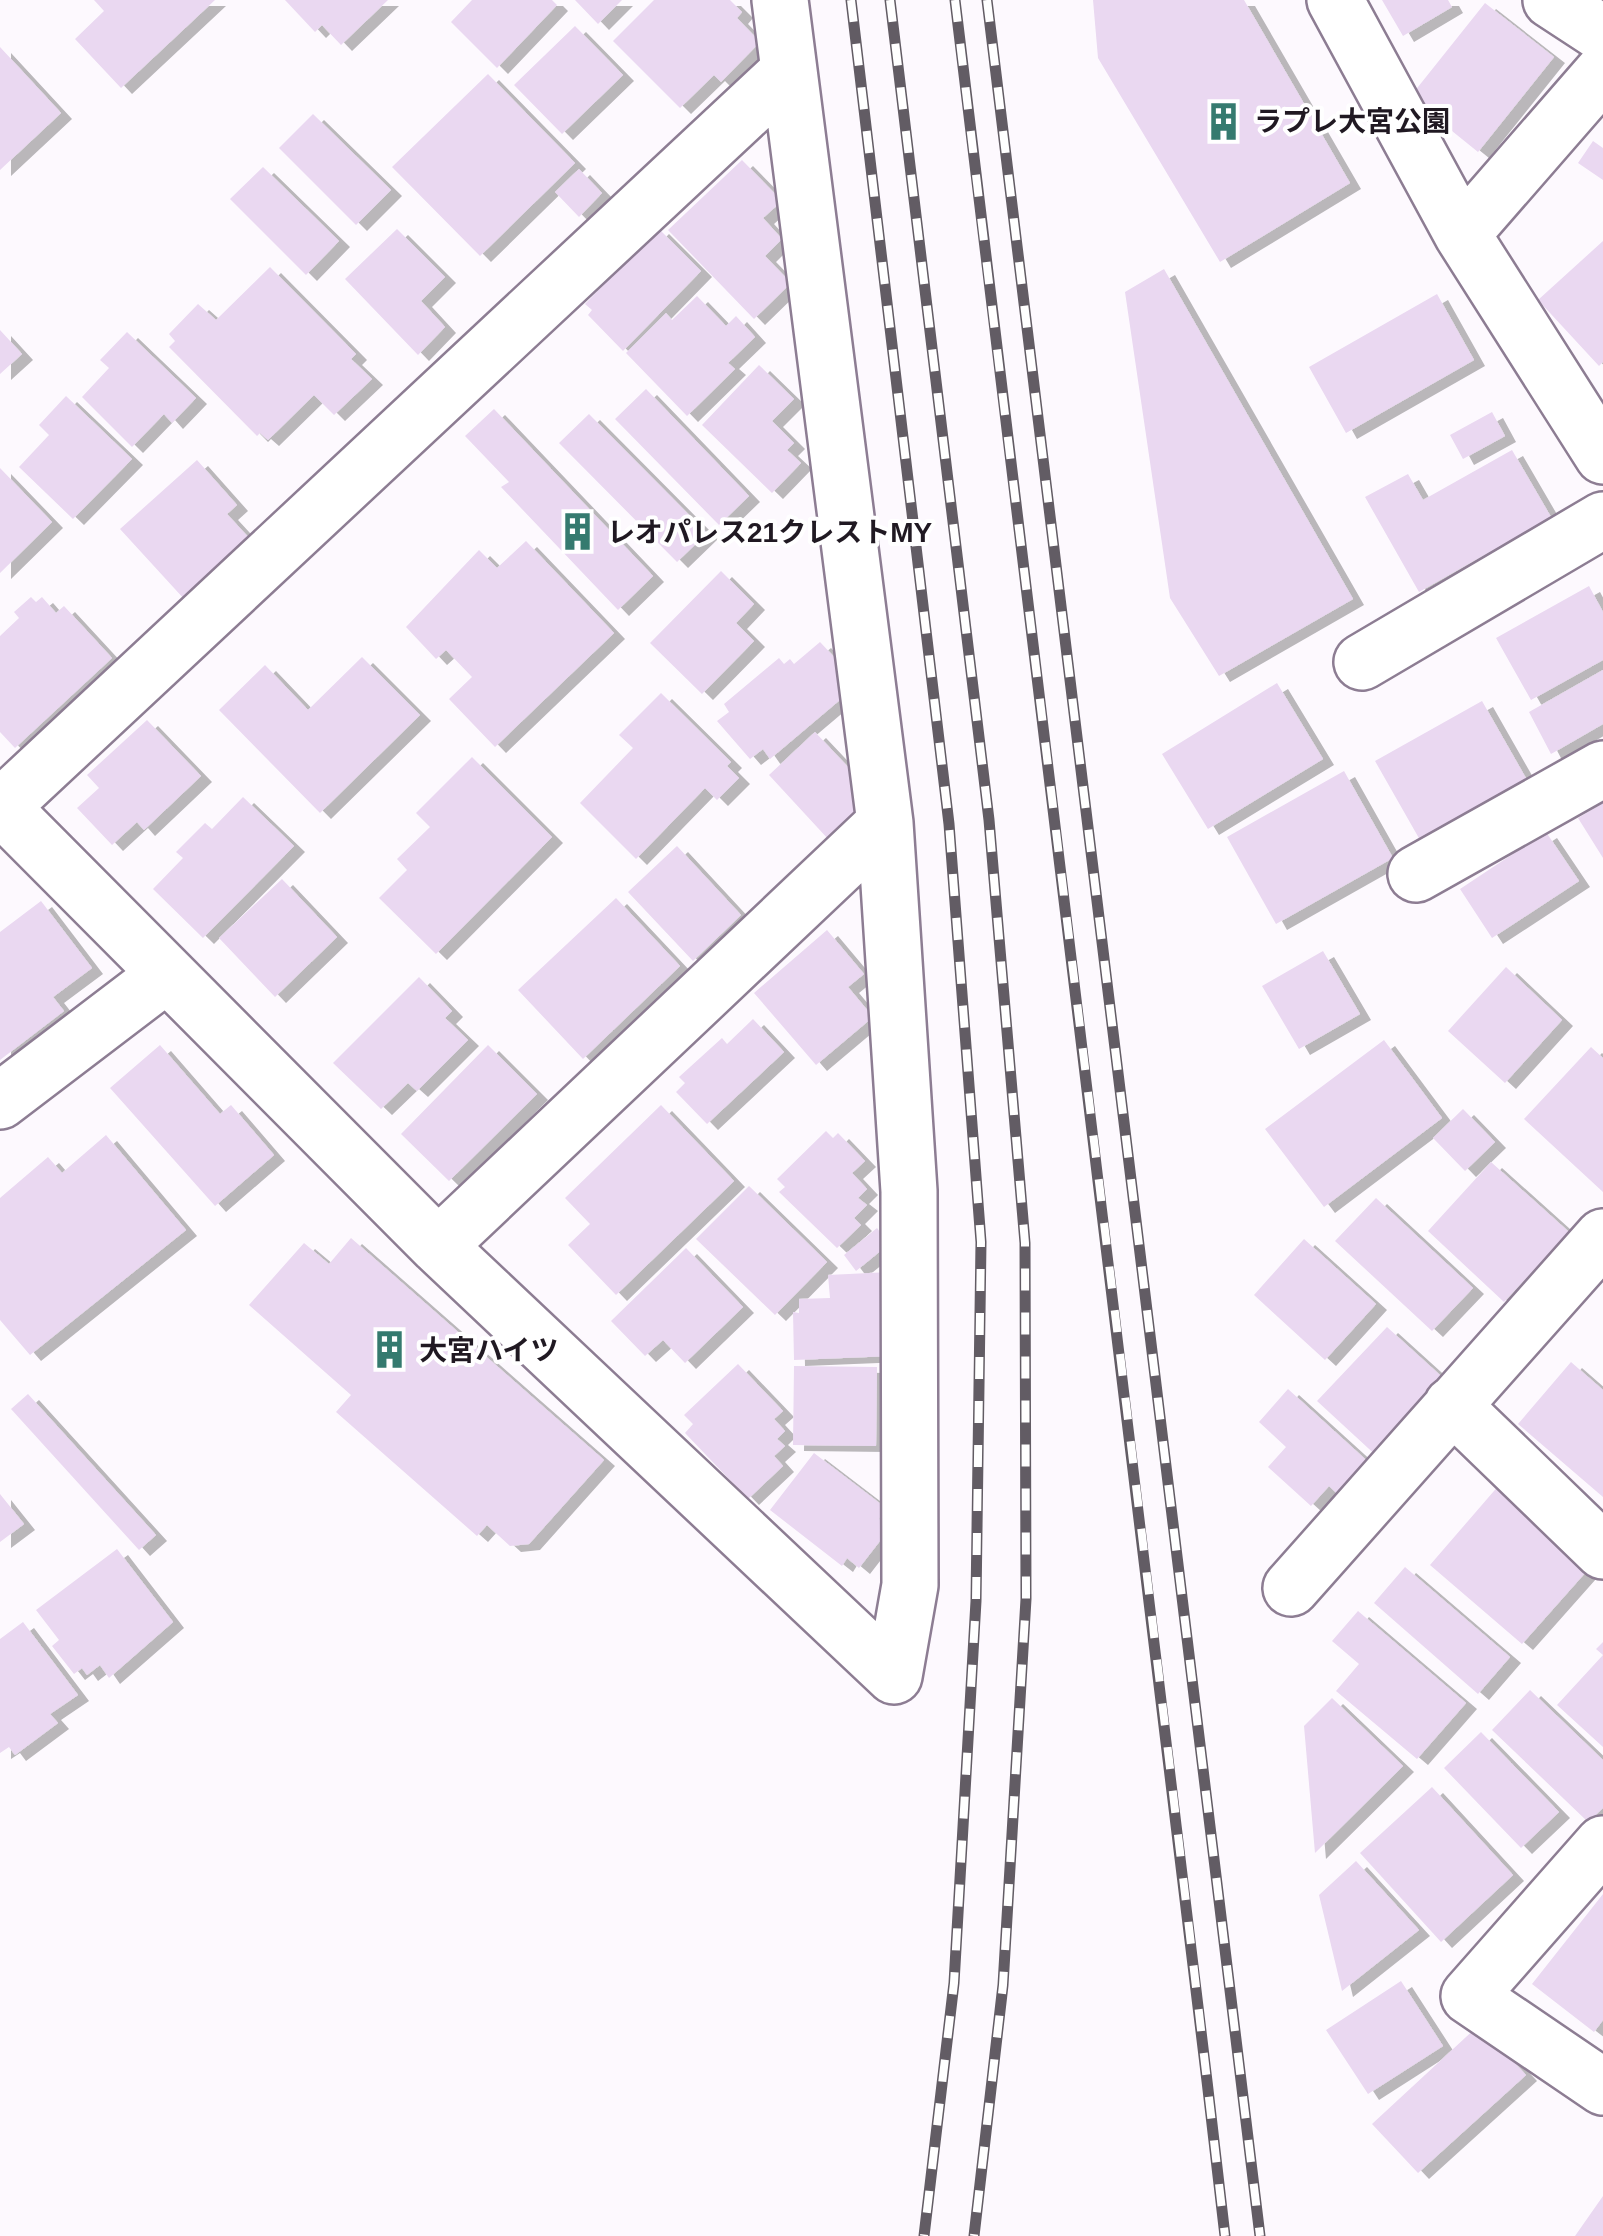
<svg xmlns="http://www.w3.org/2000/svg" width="1603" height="2236" viewBox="0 0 1603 2236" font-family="Arial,'Noto Sans JP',sans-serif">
<defs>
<filter id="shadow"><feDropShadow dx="11" dy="6" stdDeviation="0" flood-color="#0004"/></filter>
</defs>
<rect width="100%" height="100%" fill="#fdf9fe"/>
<path fill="#ead8f1" filter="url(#shadow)" d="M94 0H215L121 88 75 39 104 11Z
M285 0H388L341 45 322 25 315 32Z
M472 0H552L557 5 497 68 451 22Z
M575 0H622L598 24Z
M654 0H730L742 12 737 18 760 42 721 82 714 75 680 108 613 41Z
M1093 0H1244L1350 183 1220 262 1098 58Z
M1382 0H1448L1452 7 1403 36Z
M1485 3 1554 57 1478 152 1410 97Z
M575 26 623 75 562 134 514 85Z
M0 47 61 113 0 170Z
M488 74 575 163 480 256 392 167Z
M313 114 391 190 356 225 279 148Z
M1593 141 1603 148V180L1578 163Z
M742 160 782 201 763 218 782 239 765 256 791 283 754 319 668 230Z
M263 167 339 241 306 275 230 199Z
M579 169 602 193 579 217 555 192Z
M658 228 701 271 623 351 588 315 592 310 585 304Z
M397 229 445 277 421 301 445 327 418 355 345 279Z
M1603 241V362L1599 366 1538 300Z
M270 267 356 354 351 359 372 379 334 415 314 395 268 440 260 433 257 436 169 347 175 341 169 334 198 304 216 320Z
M1164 269 1353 599 1219 676 1170 598 1125 292Z
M1437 294 1474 360 1346 433 1309 367Z
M697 296 726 326 736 316 755 337 728 363 735 369 687 416 626 353 666 313 672 320Z
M0 330 22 354 0 374Z
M127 332 196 398 172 423 164 414 132 447 82 397 109 368 100 360Z
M759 365 794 399 772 421 794 443 787 450 801 463 772 493 702 425Z
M646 389 749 496 719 525 615 419Z
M66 396 132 459 73 519 19 467 49 435 39 425Z
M494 409 653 576 618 610 501 487 509 482 465 436Z
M1492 412 1505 436 1463 459 1450 435Z
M589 414 707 533 677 562 559 443Z
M1512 450 1551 517 1419 592 1365 497 1408 474 1423 500Z
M197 460 237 505 227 514 250 539 185 600 120 529Z
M0 468 52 522 0 573Z
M526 541 614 633 495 747 449 699 472 677 446 650 436 659 406 627 479 550 497 568Z
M721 571 754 604 736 623 754 641 702 694 650 643Z
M1589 586 1603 612V660L1531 700 1496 638Z
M31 597 36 602 42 597 56 613 64 606 112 658 15 748 0 732V636L19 618 14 612Z
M820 642 836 659 841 699 770 759 763 749 750 759 717 721 729 712 724 704 779 658 784 664 790 659 794 664Z
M362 657 420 715 320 813 219 710 265 665 308 710Z
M1603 670V724L1551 754 1529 712Z
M1277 683 1323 759 1208 829 1162 754Z
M661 693 731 762 727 766 739 778 717 800 705 788 636 859 580 803 633 748 619 735Z
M1482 701 1527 780 1420 840 1375 761Z
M147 720 201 776 144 830 137 822 112 845 77 808 99 788 87 775Z
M815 732 849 768 855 817 829 840 769 775Z
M472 757 552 837 436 954 379 898 407 870 397 859 430 827 416 813Z
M1344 771 1393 858 1276 924 1227 837Z
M243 797 294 846 203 938 153 889 183 858 176 852 205 823 212 829Z
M1603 803V858L1578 818Z
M1546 832 1579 881 1492 938 1460 889Z
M677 846 741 915 693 961 628 892Z
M282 879 337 937 275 997 219 938Z
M616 898 680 966 583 1059 518 990Z
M41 901 92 968 53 997 64 1011 0 1060V932Z
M827 930 864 974 848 987 873 1017 816 1065 754 993Z
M1323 951 1360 1014 1299 1049 1262 986Z
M1506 967 1562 1020 1505 1083 1448 1031Z
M419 977 452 1011 445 1018 468 1040 417 1091 408 1083 381 1109 333 1063Z
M753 1019 784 1052 707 1124 676 1092 685 1083 679 1077 722 1038 727 1044Z
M1384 1040 1442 1118 1324 1207 1265 1129Z
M160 1045 220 1114 231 1105 274 1155 215 1206 110 1088Z
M488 1045 537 1094 449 1181 401 1134Z
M1591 1047 1603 1058V1192L1524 1119Z
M661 1105 734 1181 616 1295 568 1245 590 1224 565 1198Z
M1463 1109 1495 1142 1465 1171 1433 1138Z
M826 1131 833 1138 838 1133 865 1161 852 1173 867 1189 858 1198 867 1205 854 1218 861 1225 837 1248 779 1192 785 1187 777 1179Z
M106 1135 186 1230 30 1355 0 1320V1198L48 1157 62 1173Z
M1491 1162 1569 1232 1504 1302 1428 1231Z
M749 1186 827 1262 775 1315 696 1239Z
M1376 1198 1473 1288 1432 1331 1335 1241Z
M877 1228 889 1244 856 1271 844 1255Z
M351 1238 604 1460 529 1544 510 1546 487 1525 477 1536 336 1412 351 1395 249 1305 304 1243 329 1264Z
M1304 1239 1376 1304 1325 1360 1254 1295Z
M686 1248 743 1307 685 1363 663 1340 645 1356 611 1321Z
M890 1272 892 1356 794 1360 793 1312 799 1313V1299L830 1298 828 1275Z
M1387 1327 1451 1385 1381 1460 1317 1401Z
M1571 1362 1603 1390V1497L1518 1424Z
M738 1364 783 1411 774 1419 785 1431 777 1439 785 1446 774 1456 783 1466 748 1499 685 1433 693 1424 684 1415Z
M794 1366 877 1367 876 1446 793 1445Z
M1288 1389 1375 1468 1345 1501 1329 1486 1311 1506 1268 1467 1286 1447 1259 1422Z
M28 1394 156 1535 139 1550 11 1409Z
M814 1453 886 1508 879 1519 890 1528 859 1568 847 1558 842 1566 770 1510Z
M1500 1484 1593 1564 1522 1644 1430 1565Z
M0 1494 24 1524 0 1542Z
M117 1549 173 1622 109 1678 100 1665 87 1675 82 1668 74 1674 52 1646 59 1640 36 1610Z
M1405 1567 1510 1657 1478 1694 1374 1603Z
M1358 1611 1466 1703 1417 1759 1336 1691 1359 1664 1332 1641Z
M23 1622 78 1695 50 1714 58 1723 15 1755 9 1747 0 1753V1639Z
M1603 1642V1747L1557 1705 1603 1655 1596 1649Z
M1530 1690 1603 1760V1808L1588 1822 1492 1730Z
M1332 1698 1403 1766 1315 1853 1304 1726Z
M1481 1732 1559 1812 1521 1848 1444 1768Z
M1432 1787 1513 1875 1441 1942 1360 1853Z
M1356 1861 1419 1930 1342 1991 1319 1895Z
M1603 1894V2020L1594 2032 1532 1984Z
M1401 1981 1443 2046 1368 2094 1326 2030Z
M1479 2025 1526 2075 1418 2173 1372 2124Z
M1603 2196V2236H1575Z"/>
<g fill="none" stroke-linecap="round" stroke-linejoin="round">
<defs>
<path id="minor" d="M780 0 885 823 909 1191 910 1585 894 1676
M1335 0 1462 234 1603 456
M1551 0 1603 34
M1462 234 1603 72
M1362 662 1603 520
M0 806 438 1246 894 1676
M1 807 788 72
M1416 874 1603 769
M0 1101 167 974
M438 1246 885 823
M1452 1405 1603 1551
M1291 1588 1603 1237
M1603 1844 1469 1996 1603 2087"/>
</defs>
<use href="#minor" stroke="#8d7d93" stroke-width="60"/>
<use href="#minor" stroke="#fff" stroke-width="55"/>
<defs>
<path id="rail" d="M851 0 949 824 981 1242 976 1601 954 1983 924 2236
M890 0 989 820 1025 1243 1026 1599 1003 1985 974 2236
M955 0C1044 745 1139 1490 1225 2236
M987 0 1260 2236"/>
</defs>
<use href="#rail" stroke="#625c64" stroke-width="11"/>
<use href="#rail" stroke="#fff" stroke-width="8" stroke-dasharray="22" stroke-linecap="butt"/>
</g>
<defs>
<symbol id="building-bare" viewBox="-9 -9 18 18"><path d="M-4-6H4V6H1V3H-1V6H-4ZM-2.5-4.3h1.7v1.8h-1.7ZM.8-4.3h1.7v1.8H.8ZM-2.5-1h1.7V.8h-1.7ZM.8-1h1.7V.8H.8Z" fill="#357a6f" stroke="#fff" stroke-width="2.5" paint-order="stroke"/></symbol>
</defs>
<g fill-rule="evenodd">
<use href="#building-bare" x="1196" y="94" width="55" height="55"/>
<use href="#building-bare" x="550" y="504" width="55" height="55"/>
<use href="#building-bare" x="362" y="1322" width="55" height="55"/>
</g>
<g text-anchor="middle" stroke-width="8" stroke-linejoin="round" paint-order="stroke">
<g font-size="28" font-weight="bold" fill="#201922" stroke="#fff" text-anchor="start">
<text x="1254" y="131">ラプレ大宮公園</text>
<text x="607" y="542">レオパレス21クレストMY</text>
<text x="419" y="1360">大宮ハイツ</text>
</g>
</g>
</svg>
